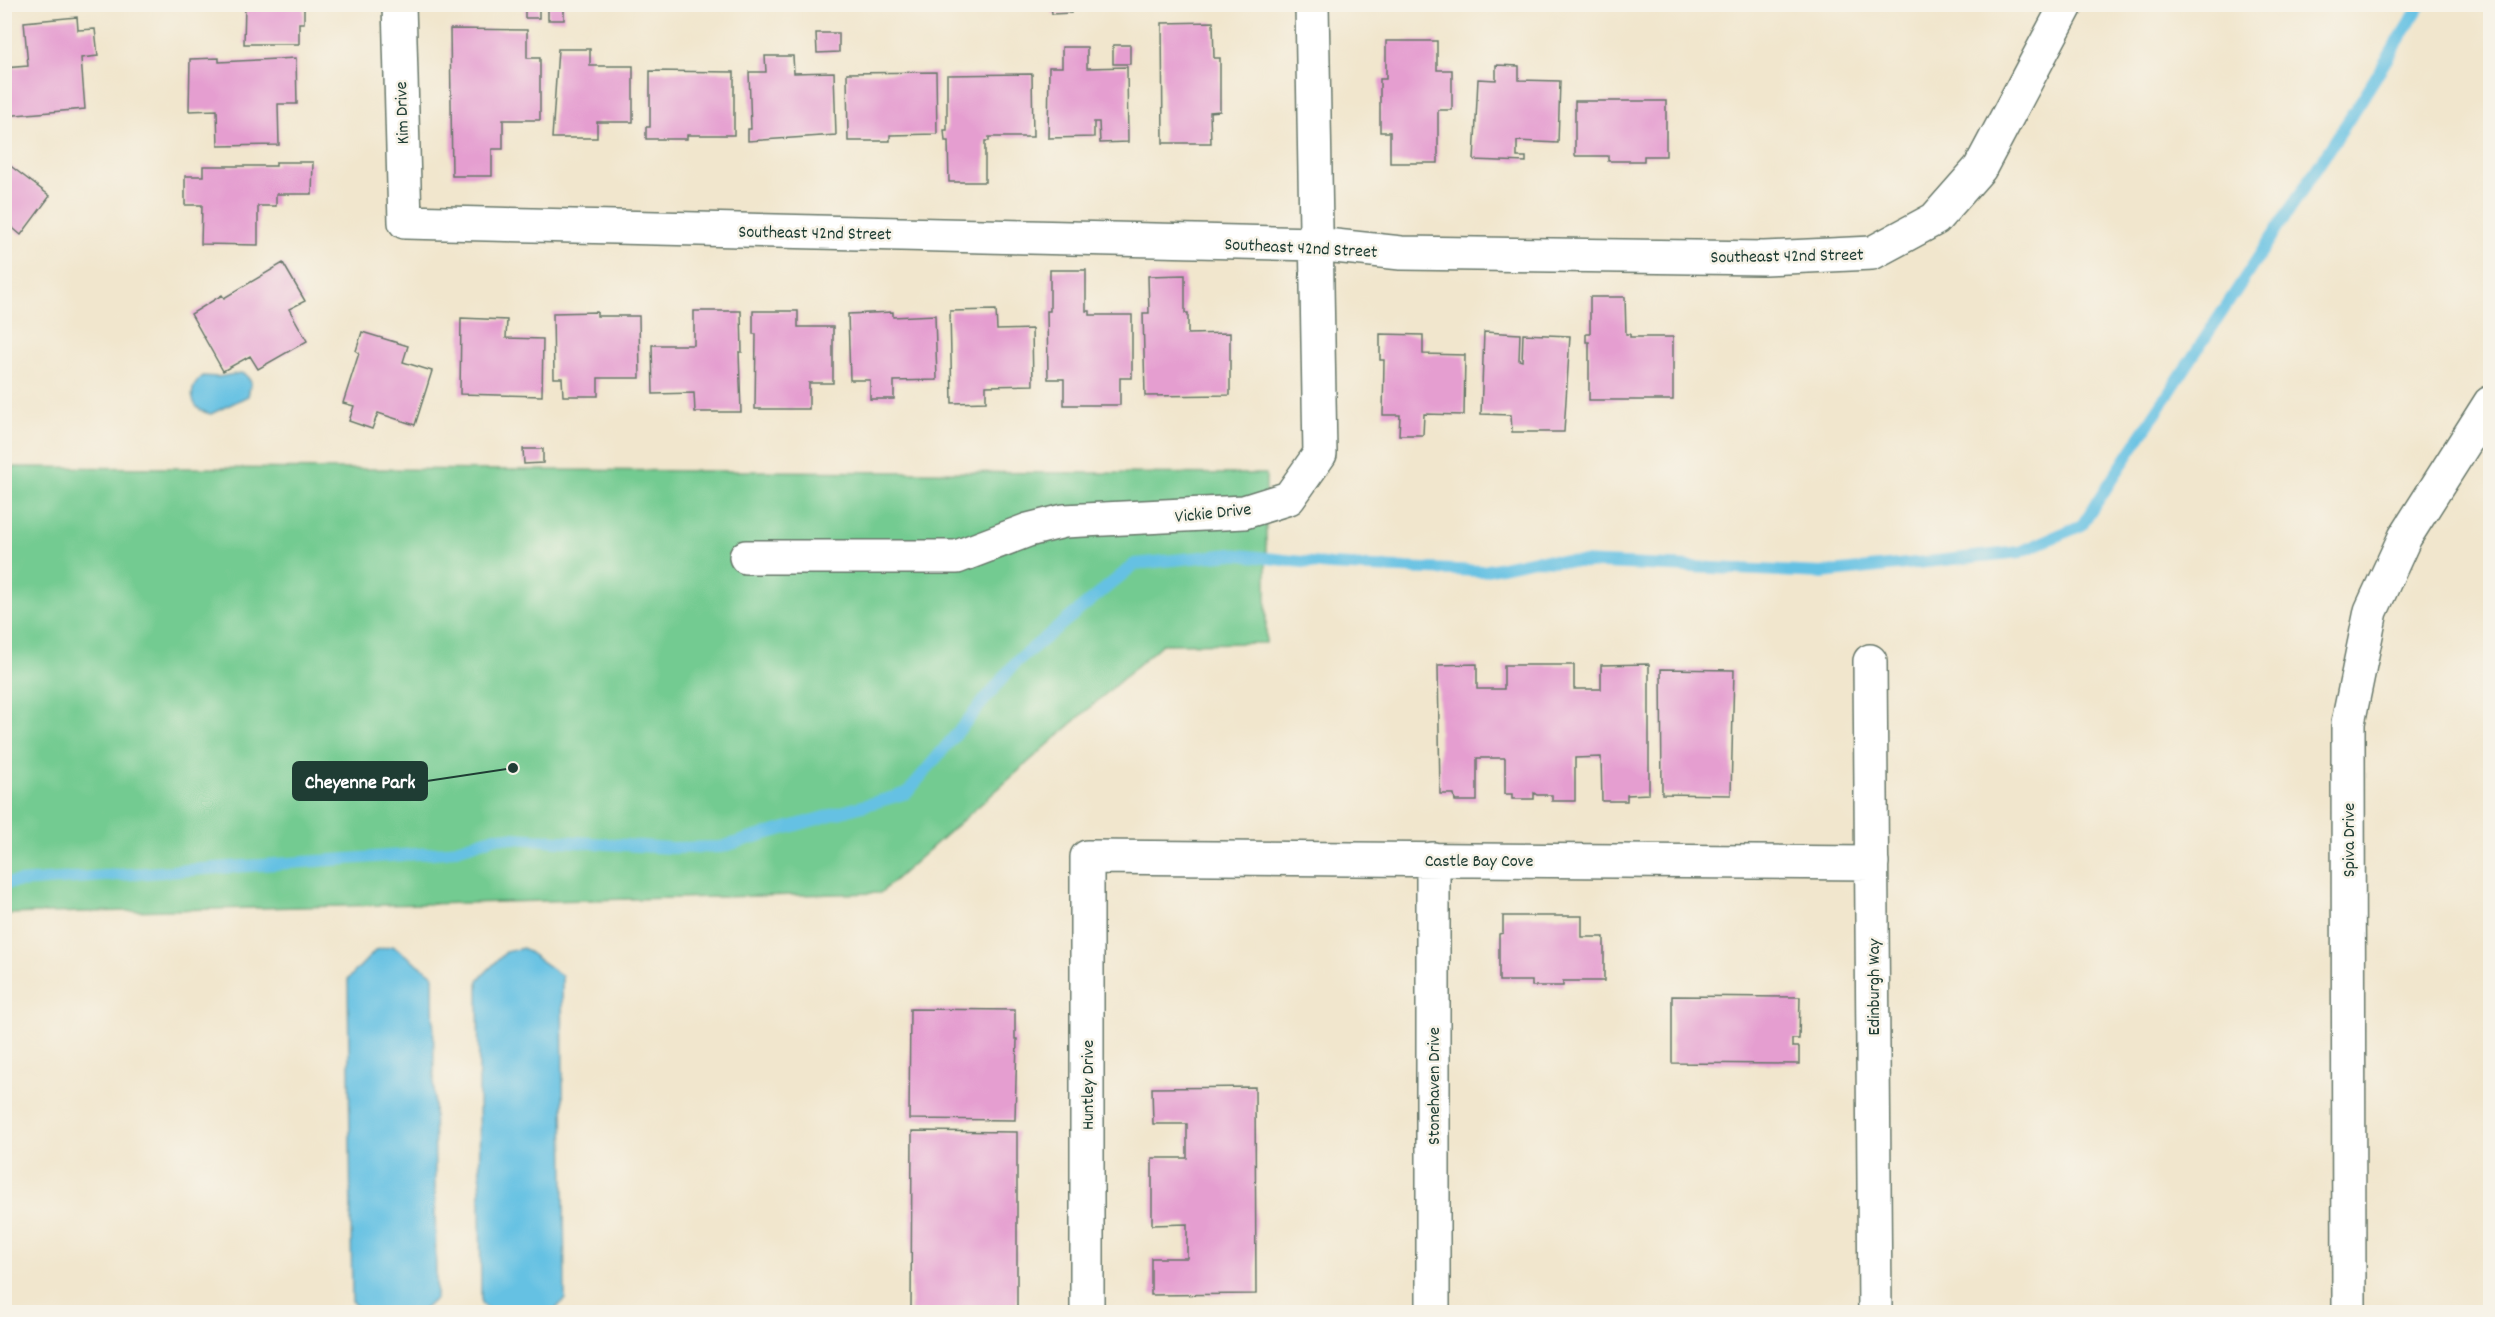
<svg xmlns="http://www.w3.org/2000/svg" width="2495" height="1317" viewBox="0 0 2495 1317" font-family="Dekko,sans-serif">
<rect width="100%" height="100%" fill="#f7f3e8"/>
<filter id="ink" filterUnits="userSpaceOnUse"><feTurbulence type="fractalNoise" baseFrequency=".0167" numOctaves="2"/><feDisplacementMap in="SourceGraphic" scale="12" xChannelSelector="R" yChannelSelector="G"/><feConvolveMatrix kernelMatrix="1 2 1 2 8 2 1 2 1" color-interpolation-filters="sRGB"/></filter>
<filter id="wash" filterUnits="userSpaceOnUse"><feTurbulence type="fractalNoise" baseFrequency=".008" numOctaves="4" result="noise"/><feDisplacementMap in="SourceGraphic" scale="24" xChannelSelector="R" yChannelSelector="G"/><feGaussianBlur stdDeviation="1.35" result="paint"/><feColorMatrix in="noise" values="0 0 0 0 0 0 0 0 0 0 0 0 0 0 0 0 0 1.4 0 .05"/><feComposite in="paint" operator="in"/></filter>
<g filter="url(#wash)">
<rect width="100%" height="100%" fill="#f1e6cd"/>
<path fill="#73cb91" stroke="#498462" stroke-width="1.5" d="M4 467 1266 474V643L1162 644 880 893 5 914Z"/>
<path fill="#65c1e3" stroke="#427f8c" stroke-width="1.5" d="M241 373 246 375 251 382 248 396 211 414C190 410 186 389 203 376L218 377Z
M393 946 433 975 436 1298 421 1312H362L352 1302 348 979 376 950Z
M523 948 562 976 565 1299 553 1312H491L481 1303 478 980 506 952Z"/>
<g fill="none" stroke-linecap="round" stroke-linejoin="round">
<path stroke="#65c1e3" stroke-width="12" d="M4 883 446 852 496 837 671 848 721 847 907 793 1017 661 1135 564 1231 554 1330 565 1372 567 1483 571 1535 560 1822 573 2020 552 2082 525 2359 104 2421 4"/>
</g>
<g id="blocks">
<path fill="#e59ed0" d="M245 4H304V23H299V44H244Z
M525 4H539V18H525Z
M548 4H564V20H548Z
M1051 4H1070L1071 13 1052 14Z
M77 17 78 30 95 29 98 56 81 58 85 109 4 116V68L28 66 24 22Z
M1213 22 1214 58H1220V111L1210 112 1211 143H1163L1162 23Z
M450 29 527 30V58H540V120H503V149H492V176H452Z
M816 33H839V52L817 53Z
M1386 41H1437V70H1452V110H1438V163H1390V132H1380V79H1386Z
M1113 45H1130V64H1113Z
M1062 47H1087V68L1127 67 1128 142 1100 143 1099 122H1094V137L1048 138 1049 67H1062Z
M558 49H590V66H633V122H597V138H552Z
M765 56H793L794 73 834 72 836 135 748 141V129H751L749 72H766Z
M219 58V62L296 58 297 104H278L279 145 218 146 217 110 189 111 190 59Z
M1496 65 1519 66V80L1560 81 1558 143 1517 141V157H1526V162L1474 160 1478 79 1496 80Z
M650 71 734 72V135H687V139H646V127H650Z
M936 72 937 134 890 135V141H848L847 73Z
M1032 74 1033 137H989V141H985V182H949L948 141H945L944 130H947V75Z
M1575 101H1666V156H1644V161H1608V156H1575Z
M4 161 50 196 21 235 8 224 4 228Z
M276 162H313L312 194H276V206H258V245L201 244 202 205H185V176H203V166H276Z
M283 263 305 301 289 309 307 341 258 369 250 356 223 371 191 314 222 295 224 298Z
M1050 270H1086V311H1090V315H1132V378H1120V405H1064V379H1048L1047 311H1050Z
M1185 275V313H1188V334L1230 333V395L1145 396 1143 313H1149L1148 276Z
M1590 297H1625L1626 334H1630V337H1673V400H1589V342H1586V334H1590Z
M996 310 997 330 1032 329 1033 385 986 386V402L952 403 950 311Z
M694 311H741L742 352H739L741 412H695L694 393 653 394 652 345H694Z
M753 311H798V327H833V383H809V409H755L756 334H753Z
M597 312V316H639L640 378H598V396H563L562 378H554L553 313Z
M893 312V317L935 315 937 380 894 381V399H870V380H850L848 314Z
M461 318 507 320 506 338 543 339 542 396 460 394Z
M362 332 408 346 403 362 432 371 415 425 378 413 372 429 349 421 354 406 343 403 359 353 356 351Z
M1484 332 1520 334 1519 360 1522 361 1523 334 1570 336 1564 432H1512L1511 415 1481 414Z
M1380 334 1423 335V354L1465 355 1464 415 1424 414 1423 435H1399L1400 415H1383L1384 360H1380Z
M523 449H543V463L524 464Z
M1477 664V689H1504V665H1574V689H1601V665L1649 664V794L1627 795V801H1602L1601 757 1575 758V801H1552V795H1537L1534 793V799H1512V794H1505V758H1477V801H1455L1454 794H1440L1438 665Z
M1661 669 1734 670 1731 795 1662 794Z
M1503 916H1582V937H1604V981H1563V986H1532V981H1499V934L1503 933Z
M1672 996 1800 997 1799 1039H1792V1047H1799V1064L1672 1063Z
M910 1009 1015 1010V1039H1017L1015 1120 909 1119Z
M1255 1087 1256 1294 1151 1295V1258H1187V1224L1152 1225V1158H1187V1124H1153L1152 1088Z
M912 1131 1017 1132V1312H911Z"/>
</g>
</g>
<g filter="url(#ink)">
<use href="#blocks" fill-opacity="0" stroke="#68786a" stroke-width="1.5"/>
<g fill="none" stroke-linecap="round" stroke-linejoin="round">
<defs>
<path id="minor" d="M399 4 405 222 1316 244 1401 253 1764 258 1872 253 1935 219 1980 168 2067 4
M746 557H957L1028 530 1064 521 1244 512 1289 498 1320 454 1312 4
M1870 661 1875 1312
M1433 859V1312
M1087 1312V857L1872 863
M2349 1312 2348 723 2371 611 2405 537 2490 403"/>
</defs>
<use href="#minor" stroke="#68786a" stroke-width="36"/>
<use href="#minor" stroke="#fff" stroke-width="33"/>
</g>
</g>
<g text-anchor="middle" stroke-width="5" stroke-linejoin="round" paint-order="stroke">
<g font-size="18" fill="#1f3d34" stroke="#f7f3e8">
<text transform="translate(401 113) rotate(-92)" y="6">Kim Drive</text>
<text transform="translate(815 232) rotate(1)" y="6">Southeast 42nd Street</text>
<text transform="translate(1301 247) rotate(3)" y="6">Southeast 42nd Street</text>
<text transform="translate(1787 255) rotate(-1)" y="6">Southeast 42nd Street</text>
<text transform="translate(1213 512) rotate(-6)" y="6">Vickie Drive</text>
<text transform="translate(2348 840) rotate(-90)" y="6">Spiva Drive</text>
<text x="1479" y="866">Castle Bay Cove</text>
<text transform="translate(1873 987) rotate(-90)" y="6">Edinburgh Way</text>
<text transform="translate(1087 1085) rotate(-90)" y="6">Huntley Drive</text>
<text transform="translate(1433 1086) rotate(-90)" y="6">Stonehaven Drive</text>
</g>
</g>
<path fill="none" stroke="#1f3d34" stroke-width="2" d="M513 768L427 781"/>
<circle fill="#1f3d34" stroke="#f7f3e8" stroke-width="2" cx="513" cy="768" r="6"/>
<rect fill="#1f3d34" stroke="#1f3d34" stroke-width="2" x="293" y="762" width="134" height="38" rx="6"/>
<g font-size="20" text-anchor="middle" font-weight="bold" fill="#fff">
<text x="360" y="788">Cheyenne Park</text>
</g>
<rect width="2495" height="1317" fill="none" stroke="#f7f3e8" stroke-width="24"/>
</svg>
